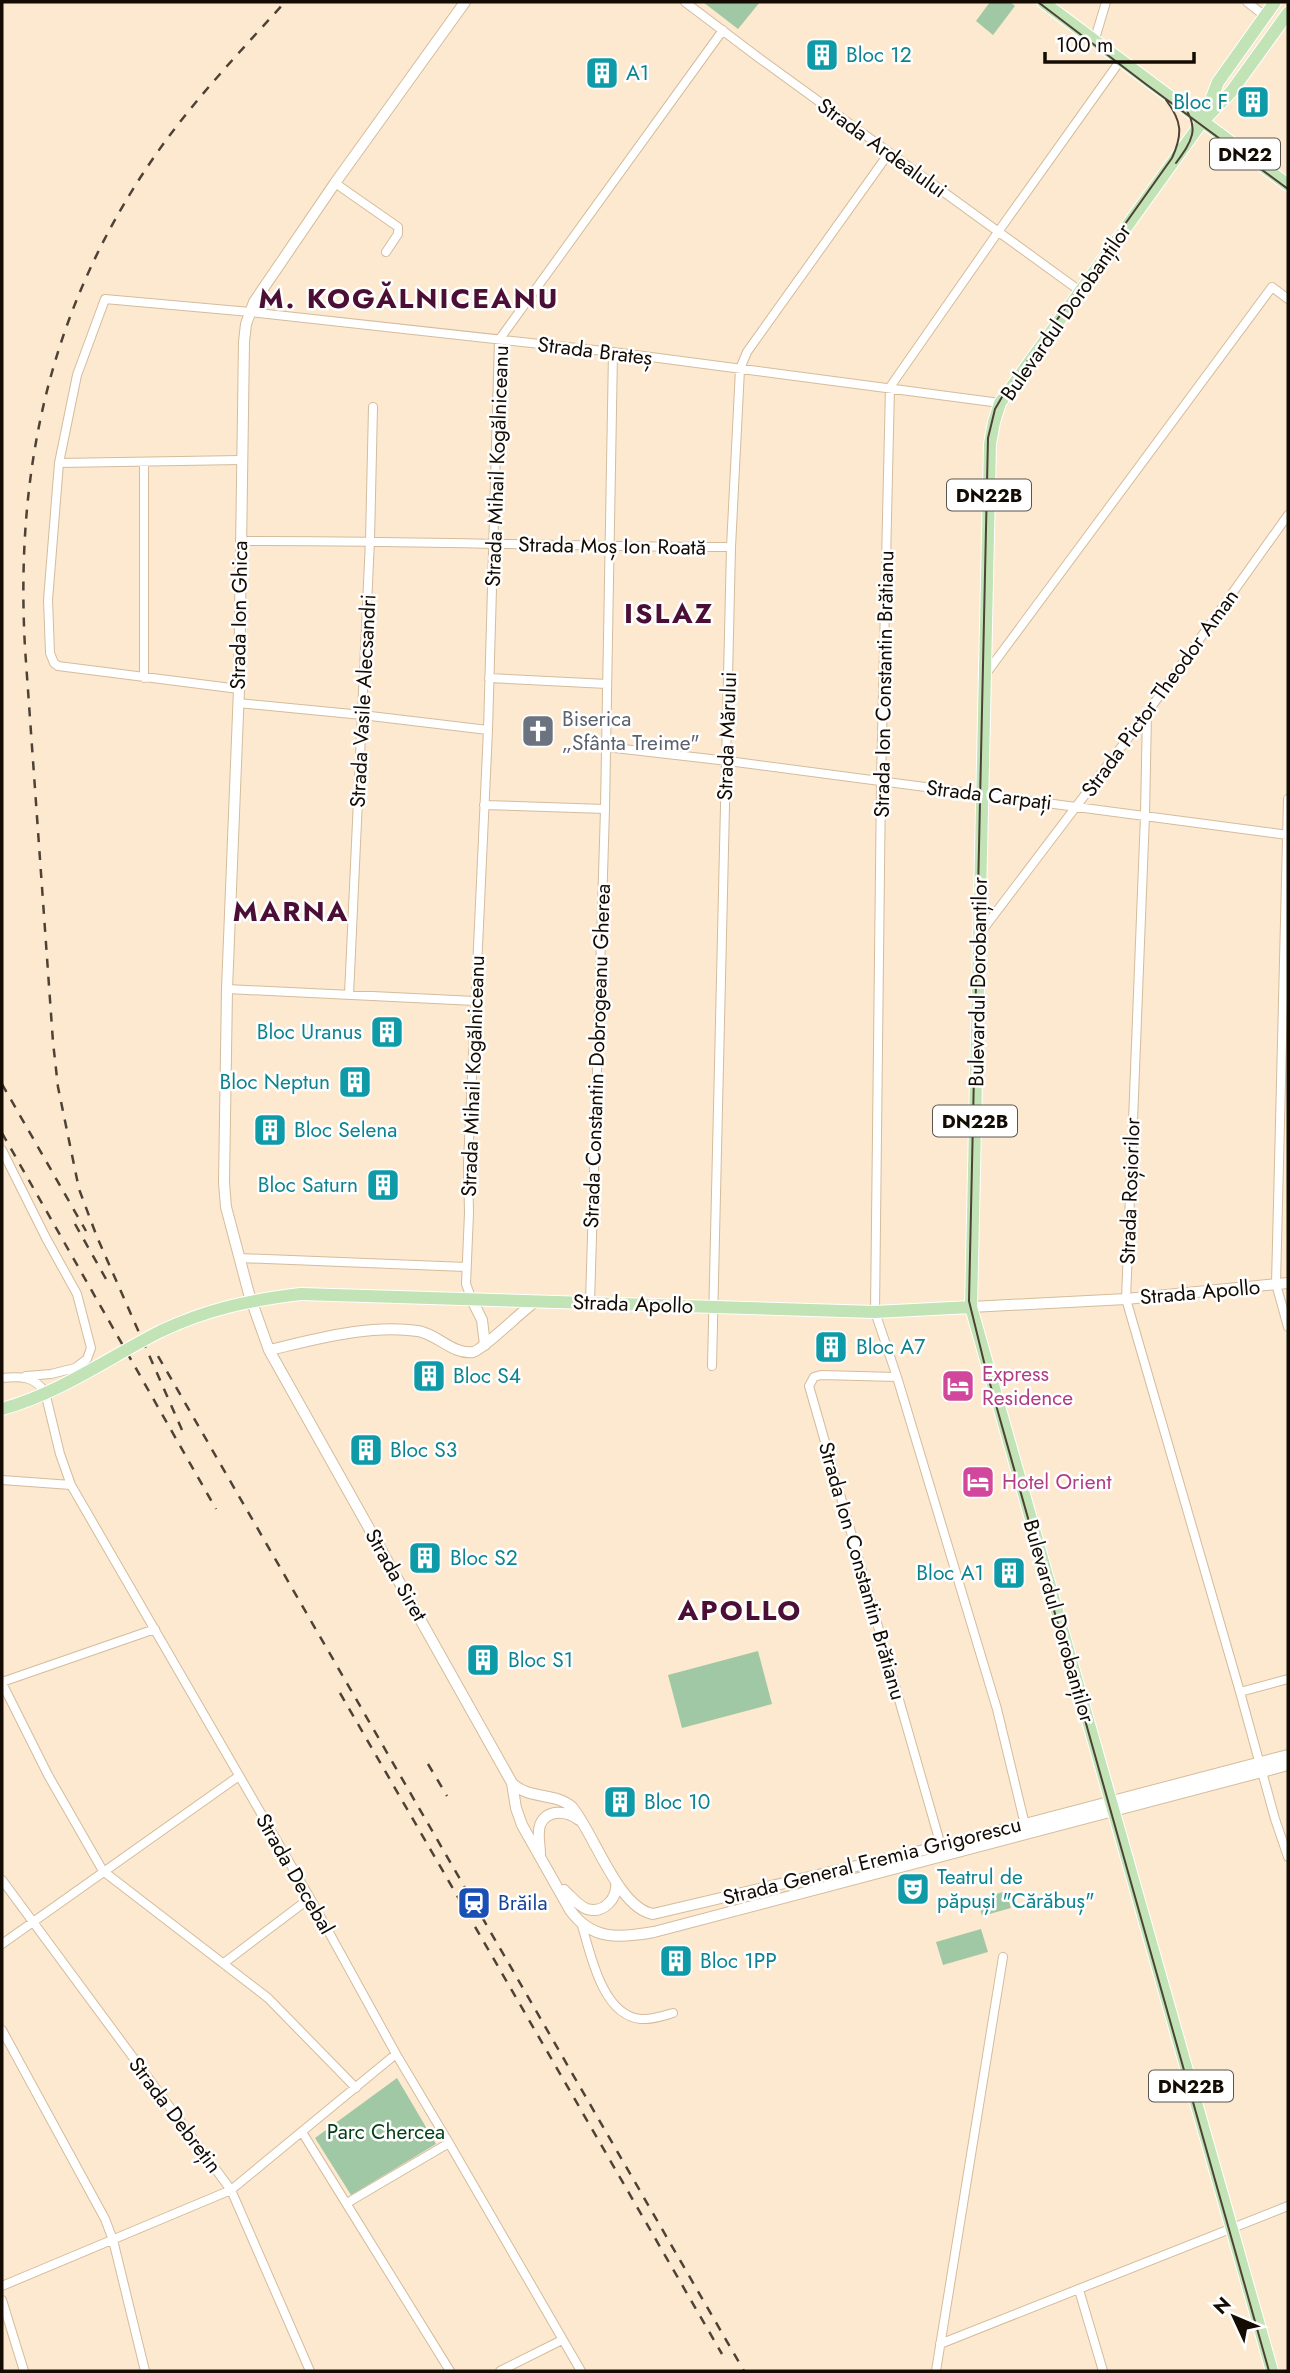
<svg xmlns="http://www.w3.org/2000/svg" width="1290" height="2373" viewBox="0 0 1290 2373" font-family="Jost,sans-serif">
<rect width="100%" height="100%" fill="#fde9cf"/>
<path fill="#a1c8a5" d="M703 2H760L738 29Z
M990 2H1010L1015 6 993 35 976 21Z
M758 1651 772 1704 682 1728 668 1675Z
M1006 1891 1011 1908 982 1916 977 1900Z
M981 1929 988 1952 943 1965 936 1942Z
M397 2078 436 2144 351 2195 315 2138Z"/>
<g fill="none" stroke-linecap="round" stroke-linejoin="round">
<defs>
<path id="minor" d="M685 2 759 58 1080 291
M1247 2 1265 16
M1094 42 1106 2
M335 183 398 227V234L386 252
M59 463 241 460
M240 541C404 540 568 547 731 547
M985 675 1272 287 1288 299
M144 678V462
M489 678 607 684
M239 689 58 666 54 663 50 653 48 600 59 463 77 375 105 299 250 312 613 352 1000 403
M238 703 362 715 488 730
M1147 713 1145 815 1126 1299 1240 1692 1275 1819 1288 1857
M606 747 728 761 1288 835
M1288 799 1276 1284 1288 1327
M484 805 605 809
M981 932 1147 713 1288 515
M227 989 475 1001
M349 995 370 540 373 407
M2 1150 46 1238 77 1294 91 1348 87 1359 75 1368 51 1374 26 1376
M239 1258 466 1267
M472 1300 466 1284 469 1213 468 1163 488 730 499 340 723 30
M590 1302 605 809 613 352
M712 1366 731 547 740 369 747 352 889 153
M897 1377 821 1375 814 1377 809 1386 941 1846
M2 1378C20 1376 34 1376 45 1392L60 1454 71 1485 310 1898 396 2054 449 2143 581 2371
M2 1480 71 1485
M2 1682 155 1629
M2 1683 48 1775 103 1871 268 1998 356 2088
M1240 1692 1288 1679
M1026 1829 997 1709 897 1377 875 1312 881 781 890 387 998 232 1120 61
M2 1880 231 2190 310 2371
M581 1922C590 1952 602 2016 641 2019 652 2020 663 2016 673 2013
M2 1944 239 1776
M224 1963 310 1898
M2 2030 105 2219 113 2240 145 2371
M302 2132 450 2371
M347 2203 449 2143
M2 2286 231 2190 396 2054
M1079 2290 1103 2371
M2 2300 24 2371
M940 2344 1288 2206
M500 2371 562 2340
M936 2371 1003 1957"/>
<path id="tertiary" d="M465 2 335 183 254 302 246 324 244 342 239 689 227 989 224 1183 226 1207 249 1294 269 1350 512 1783 516 1808 522 1825 570 1910C592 1941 620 1938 654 1932L1288 1765
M472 1300 482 1320 485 1345
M971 1307 1126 1299 1288 1283
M269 1350C317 1339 368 1324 418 1331 437 1334 453 1355 473 1352 481 1351 523 1310 536 1301
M512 1783C529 1800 555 1792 572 1807 595 1835 618 1908 653 1914L941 1846 1288 1755
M540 1854C540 1845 537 1834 540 1825 547 1808 568 1811 579 1820
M564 1890C571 1896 578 1906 587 1909 604 1914 618 1898 616 1882"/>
<path id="primary" d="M1043 2 1288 185
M1205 115 1218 82 1275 2
M301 1294 875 1312 971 1307
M1272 2371 971 1307 990 444 994 422 1000 403 1186 144 1202 122 1231 92 1288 13"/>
</defs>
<use href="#minor" stroke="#d4bc9d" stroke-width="10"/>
<use href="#tertiary" stroke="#d4bc9d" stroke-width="12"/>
<use href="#primary" stroke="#fff" stroke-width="14"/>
<use href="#minor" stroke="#fff" stroke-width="8"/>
<use href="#tertiary" stroke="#fff" stroke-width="10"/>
<use href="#primary" stroke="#c1e3b5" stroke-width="12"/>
<path stroke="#4d4235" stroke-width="2" d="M1038 2 1147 85 1288 189
M1166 100C1182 121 1183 134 1172 158L1002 397 995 409 988 438 969 1301 985 1366 1269 2371
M1176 163C1191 142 1201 129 1183 105"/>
<path stroke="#4d4235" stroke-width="2.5" stroke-dasharray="9 9" stroke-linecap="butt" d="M2 1084 86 1231
M2 1133 216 1509
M75 1224 106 1279
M158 1356 744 2371
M182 1430 97 1237 79 1189 58 1087 53 1042 25 648C15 469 50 309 152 160 191 103 239 53 285 2
M340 1693 722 2354
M428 1764 447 1796"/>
<defs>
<path id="primary-bridge" d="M2 1409C60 1393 108 1358 161 1331 208 1309 250 1300 301 1294"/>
</defs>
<use href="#primary-bridge" stroke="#fff" stroke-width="14" stroke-linecap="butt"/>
<use href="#primary-bridge" stroke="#c1e3b5" stroke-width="12"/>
</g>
<defs>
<symbol id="building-square" viewBox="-11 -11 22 22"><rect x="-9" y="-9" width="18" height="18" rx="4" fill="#0f9aa8" stroke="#fff"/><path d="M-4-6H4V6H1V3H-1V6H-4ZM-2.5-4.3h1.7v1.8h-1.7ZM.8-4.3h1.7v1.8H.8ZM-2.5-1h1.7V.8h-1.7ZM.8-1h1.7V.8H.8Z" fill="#fff"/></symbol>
<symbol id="church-square" viewBox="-11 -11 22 22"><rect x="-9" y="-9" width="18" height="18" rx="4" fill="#6b7280" stroke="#fff"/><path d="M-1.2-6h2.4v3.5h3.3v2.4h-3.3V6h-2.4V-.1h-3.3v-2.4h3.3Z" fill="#fff"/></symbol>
<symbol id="hotel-square" viewBox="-11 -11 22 22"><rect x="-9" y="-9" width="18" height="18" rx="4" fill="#d1479c" stroke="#fff"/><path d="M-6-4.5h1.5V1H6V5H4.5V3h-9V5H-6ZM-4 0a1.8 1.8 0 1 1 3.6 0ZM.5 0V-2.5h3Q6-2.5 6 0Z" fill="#fff"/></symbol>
<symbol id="theatre-square" viewBox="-11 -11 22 22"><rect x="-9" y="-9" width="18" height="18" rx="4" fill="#0f9aa8" stroke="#fff"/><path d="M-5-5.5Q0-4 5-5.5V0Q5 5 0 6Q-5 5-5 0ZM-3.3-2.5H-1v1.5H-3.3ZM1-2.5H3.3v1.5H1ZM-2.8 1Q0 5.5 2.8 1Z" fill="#fff"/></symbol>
<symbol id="station-square" viewBox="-11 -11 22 22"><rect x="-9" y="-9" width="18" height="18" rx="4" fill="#1a4fb4" stroke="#fff"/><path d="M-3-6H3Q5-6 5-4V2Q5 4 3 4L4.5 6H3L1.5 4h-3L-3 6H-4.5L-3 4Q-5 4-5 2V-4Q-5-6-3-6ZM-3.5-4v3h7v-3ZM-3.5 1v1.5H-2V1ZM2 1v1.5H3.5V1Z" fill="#fff"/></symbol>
</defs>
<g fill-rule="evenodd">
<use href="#building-square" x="803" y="36" width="38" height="38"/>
<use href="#building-square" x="583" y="54" width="38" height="38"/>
<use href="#building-square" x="1234" y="83" width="38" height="38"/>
<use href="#church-square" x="519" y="712" width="38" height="38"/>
<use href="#building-square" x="368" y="1013" width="38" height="38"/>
<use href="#building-square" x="336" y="1063" width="38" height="38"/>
<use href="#building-square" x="251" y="1111" width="38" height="38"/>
<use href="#building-square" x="364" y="1166" width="38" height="38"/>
<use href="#building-square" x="812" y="1328" width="38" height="38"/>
<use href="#building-square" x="410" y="1357" width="38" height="38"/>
<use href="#hotel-square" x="939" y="1367" width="38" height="38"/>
<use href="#building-square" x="347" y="1431" width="38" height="38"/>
<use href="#hotel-square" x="959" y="1463" width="38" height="38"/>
<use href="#building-square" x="406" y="1539" width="38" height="38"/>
<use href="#building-square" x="990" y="1554" width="38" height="38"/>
<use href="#building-square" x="464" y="1641" width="38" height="38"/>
<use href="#building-square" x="601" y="1783" width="38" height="38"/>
<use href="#theatre-square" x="894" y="1870" width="38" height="38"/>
<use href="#station-square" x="455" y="1884" width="38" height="38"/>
<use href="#building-square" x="657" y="1942" width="38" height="38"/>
</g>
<g text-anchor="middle" stroke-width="5" stroke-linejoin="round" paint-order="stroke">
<g fill="#fff" stroke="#5a554f" stroke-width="2">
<rect x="1210" y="138.5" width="70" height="31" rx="5"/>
<rect x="947" y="479.5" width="84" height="31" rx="5"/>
<rect x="933" y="1105.5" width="84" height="31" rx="5"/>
<rect x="1149" y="2070.5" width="84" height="31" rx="5"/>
</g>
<g font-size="19" font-weight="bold" fill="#140c03">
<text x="1245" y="161">DN22</text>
<text x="989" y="502">DN22B</text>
<text x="975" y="1128">DN22B</text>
<text x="1191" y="2093">DN22B</text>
</g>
<g font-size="21" fill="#0d838f" stroke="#fff" text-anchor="start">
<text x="846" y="62">Bloc 12</text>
<text x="626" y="80">A1</text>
<text x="1228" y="109" text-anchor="end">Bloc F</text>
<text x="362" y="1039" text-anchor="end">Bloc Uranus</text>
<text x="330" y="1089" text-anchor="end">Bloc Neptun</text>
<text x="294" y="1137">Bloc Selena</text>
<text x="358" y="1192" text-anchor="end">Bloc Saturn</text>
<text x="856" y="1354">Bloc A7</text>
<text x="453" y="1383">Bloc S4</text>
<text x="390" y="1457">Bloc S3</text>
<text x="450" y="1565">Bloc S2</text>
<text x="984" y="1580" text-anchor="end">Bloc A1</text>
<text x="508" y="1667">Bloc S1</text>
<text x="644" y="1809">Bloc 10</text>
<text x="937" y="1884">Teatrul de<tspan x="937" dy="24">păpuși "Cărăbuș"</tspan></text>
<text x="700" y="1968">Bloc 1PP</text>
</g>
<g font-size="21" fill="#140c03" stroke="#fff">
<text transform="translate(882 148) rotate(36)" y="7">Strada Ardealului</text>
<text transform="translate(1066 312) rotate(-55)" y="7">Bulevardul Dorobanților</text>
<text transform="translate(595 351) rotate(7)" y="7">Strada Brateș</text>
<text transform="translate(497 466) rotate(-88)" y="7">Strada Mihail Kogălniceanu</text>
<text transform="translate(612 546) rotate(1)" y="7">Strada Moș Ion Roată</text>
<text transform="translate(239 615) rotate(-89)" y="7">Strada Ion Ghica</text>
<text transform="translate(884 684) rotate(-89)" y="7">Strada Ion Constantin Brătianu</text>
<text transform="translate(1160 693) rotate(-54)" y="7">Strada Pictor Theodor Aman</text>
<text transform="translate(363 701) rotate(-87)" y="7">Strada Vasile Alecsandri</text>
<text transform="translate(727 736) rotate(-88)" y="7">Strada Mărului</text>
<text transform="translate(989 795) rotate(7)" y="7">Strada Carpați</text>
<text transform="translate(978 982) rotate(-89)" y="7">Bulevardul Dorobanților</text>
<text transform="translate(597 1056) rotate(-88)" y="7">Strada Constantin Dobrogeanu Gherea</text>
<text transform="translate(473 1076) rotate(-88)" y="7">Strada Mihail Kogălniceanu</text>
<text transform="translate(1130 1191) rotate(-88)" y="7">Strada Roșiorilor</text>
<text transform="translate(1200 1292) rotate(-5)" y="7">Strada Apollo</text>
<text transform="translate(633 1304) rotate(2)" y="7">Strada Apollo</text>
<text transform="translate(862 1571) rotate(74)" y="7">Strada Ion Constantin Brătianu</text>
<text transform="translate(396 1575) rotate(60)" y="7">Strada Siret</text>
<text transform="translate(1059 1621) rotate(74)" y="7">Bulevardul Dorobanților</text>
<text transform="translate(872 1861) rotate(-14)" y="7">Strada General Eremia Grigorescu</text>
<text transform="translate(295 1874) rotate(60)" y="7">Strada Decebal</text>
<text transform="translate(175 2115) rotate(53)" y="7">Strada Debrețin</text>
</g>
<g font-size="21" fill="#5b616d" stroke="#fff" text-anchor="start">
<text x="562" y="726">Biserica<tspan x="562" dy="24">„Sfânta Treime"</tspan></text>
</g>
<g font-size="21" fill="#b23c85" stroke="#fff" text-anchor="start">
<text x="982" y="1381">Express<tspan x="982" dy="24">Residence</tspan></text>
<text x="1002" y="1489">Hotel Orient</text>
</g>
<g font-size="21" fill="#164399" stroke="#fff" text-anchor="start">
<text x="498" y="1910">Brăila</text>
</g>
<g font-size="21" fill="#003f14" stroke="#fff">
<text x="386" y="2139">Parc Chercea</text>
</g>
<g font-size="28" font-weight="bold" letter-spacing="2" fill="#4b0e35" stroke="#fff">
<text x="409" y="308">M. KOGĂLNICEANU</text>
<text x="669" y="623">ISLAZ</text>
<text x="291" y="921">MARNA</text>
<text x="740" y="1620">APOLLO</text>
</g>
</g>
<rect width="1290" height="2373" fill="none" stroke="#140c03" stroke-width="7"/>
<g transform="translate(1234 2317) rotate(314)" stroke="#ffffff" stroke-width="5" paint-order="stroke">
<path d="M0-5L12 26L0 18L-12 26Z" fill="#140c03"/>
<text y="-10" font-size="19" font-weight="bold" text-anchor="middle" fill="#140c03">N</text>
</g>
<path d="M1045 52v10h149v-10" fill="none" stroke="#140c03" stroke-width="3.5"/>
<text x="1056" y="52" font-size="21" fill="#140c03" stroke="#ffffff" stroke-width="5" paint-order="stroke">100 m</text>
</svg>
